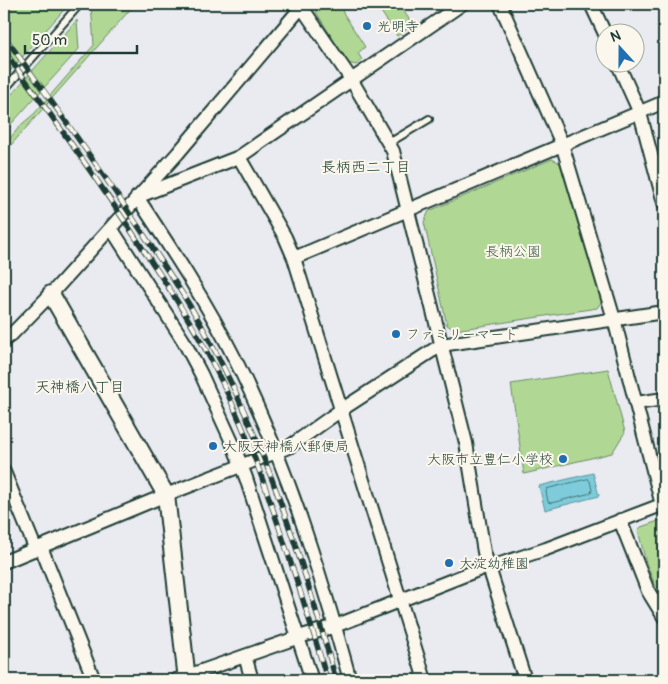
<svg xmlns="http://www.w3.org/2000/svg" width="668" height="684" viewBox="0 0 668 684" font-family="Pangolin,'Klee One',sans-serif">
<rect width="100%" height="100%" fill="#eaeaf1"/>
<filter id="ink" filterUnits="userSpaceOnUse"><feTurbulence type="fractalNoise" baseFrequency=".02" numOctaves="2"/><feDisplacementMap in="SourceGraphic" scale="10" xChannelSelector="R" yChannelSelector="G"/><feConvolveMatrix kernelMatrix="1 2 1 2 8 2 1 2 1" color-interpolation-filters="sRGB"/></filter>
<g filter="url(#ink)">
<path fill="#b0d894" stroke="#688a64" d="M4 4H69L4 78Z
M91 4H135L4 153V145L22 124 34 114 94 45Z
M318 4H346L348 6 342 11 365 47 358 53 362 60 356 65 348 63 316 12Z
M376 4H399L413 25 397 36Z
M77 20 79 49 4 132V103Z
M552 159 560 163 602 301 597 308 455 330 447 325 424 222 429 211Z
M608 369 625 432 612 453 524 474 511 384Z
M664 519V607L646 563 638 530 641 527Z"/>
<path fill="#7eccdb" stroke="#589398" d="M593 473 599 496 545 510 539 486Z"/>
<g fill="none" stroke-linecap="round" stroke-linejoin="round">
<path stroke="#457677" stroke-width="1" d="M588 479 590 481 592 490 591 493 551 503 548 502 546 492 547 489Z"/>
<defs>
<path id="service" d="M4 90 80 4
M389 143 429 119"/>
<path id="minor" d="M500 4 562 144 614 319 662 505
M591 4 606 36
M301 6 351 79 393 151 466 443 484 552 525 680
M617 62 640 113 664 203
M239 157 285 237 294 258 425 680
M111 228 183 340 201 374 232 442 246 478 312 680
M294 258 664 102
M4 340 11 335 51 294 178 153 304 4
M636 403 664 399
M4 472 36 550
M620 520 648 591 664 617
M41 547 94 680
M4 562 166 495 289 447 341 410 441 345 664 312
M245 656 252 680
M176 680 299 637 335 626 488 566 500 564 546 549 664 504
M350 680C320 571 286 462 235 359 207 303 172 250 137 197L239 157 462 4"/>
<path id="tertiary" d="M51 294 166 495 187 680"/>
</defs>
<use href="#service" stroke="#1f3d34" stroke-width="10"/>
<use href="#minor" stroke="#1f3d34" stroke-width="16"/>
<use href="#tertiary" stroke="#1f3d34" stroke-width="20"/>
<use href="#service" stroke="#fbf7ec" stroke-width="6"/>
<use href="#minor" stroke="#fbf7ec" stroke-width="12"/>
<use href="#tertiary" stroke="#fbf7ec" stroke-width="16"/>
<defs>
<path id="rail" d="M4 36C53 103 102 171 148 241 167 270 187 299 204 330 264 439 303 561 336 680
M4 51C53 117 100 183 145 252 170 289 195 327 215 368 243 422 263 479 282 536 298 584 314 632 327 680"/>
</defs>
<use href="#rail" stroke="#1f3d34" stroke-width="5.5"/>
<use href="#rail" stroke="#fbf7ec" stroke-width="4" stroke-dasharray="11" stroke-linecap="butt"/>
</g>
</g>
<g fill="#1f6fb2" stroke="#fbf7ec" stroke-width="2">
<circle cx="367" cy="26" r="5"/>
<circle cx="396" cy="334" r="5"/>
<circle cx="213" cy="446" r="5"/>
<circle cx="563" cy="459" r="5"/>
<circle cx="449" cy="563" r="5"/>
</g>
<g text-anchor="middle" stroke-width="4" stroke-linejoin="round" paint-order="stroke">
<g font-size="14" fill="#1f3d34" stroke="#fbf7ec" text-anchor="start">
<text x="377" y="31">光明寺</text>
<text x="406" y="339">ファミリーマート</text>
<text x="223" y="451">大阪天神橋八郵便局</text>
<text x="553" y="464" text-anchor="end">大阪市立豊仁小学校</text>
<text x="459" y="568">大淀幼稚園</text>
</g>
<g font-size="14" fill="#3c5c47" stroke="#fbf7ec">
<text x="513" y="256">長柄公園</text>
</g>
<g font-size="15" fill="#1f3d34" stroke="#fbf7ec">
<text x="366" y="172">長柄西二丁目</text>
<text x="80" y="392">天神橋八丁目</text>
</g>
</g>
<rect width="668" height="684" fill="none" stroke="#fbf7ec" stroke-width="20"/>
<rect x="10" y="10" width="648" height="664" fill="none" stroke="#1f3d34" stroke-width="2" filter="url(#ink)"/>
<g transform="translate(620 48) rotate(339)"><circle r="24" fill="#fbf7ec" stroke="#a3ada2"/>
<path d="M0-4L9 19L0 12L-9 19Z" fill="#1f6fb2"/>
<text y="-8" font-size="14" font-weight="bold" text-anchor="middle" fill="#1f3d34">N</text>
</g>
<path d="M25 45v8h112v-8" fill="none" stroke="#1f3d34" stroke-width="2.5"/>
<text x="32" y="45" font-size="15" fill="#1f3d34" stroke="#fbf7ec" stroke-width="4" paint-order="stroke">50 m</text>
</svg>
